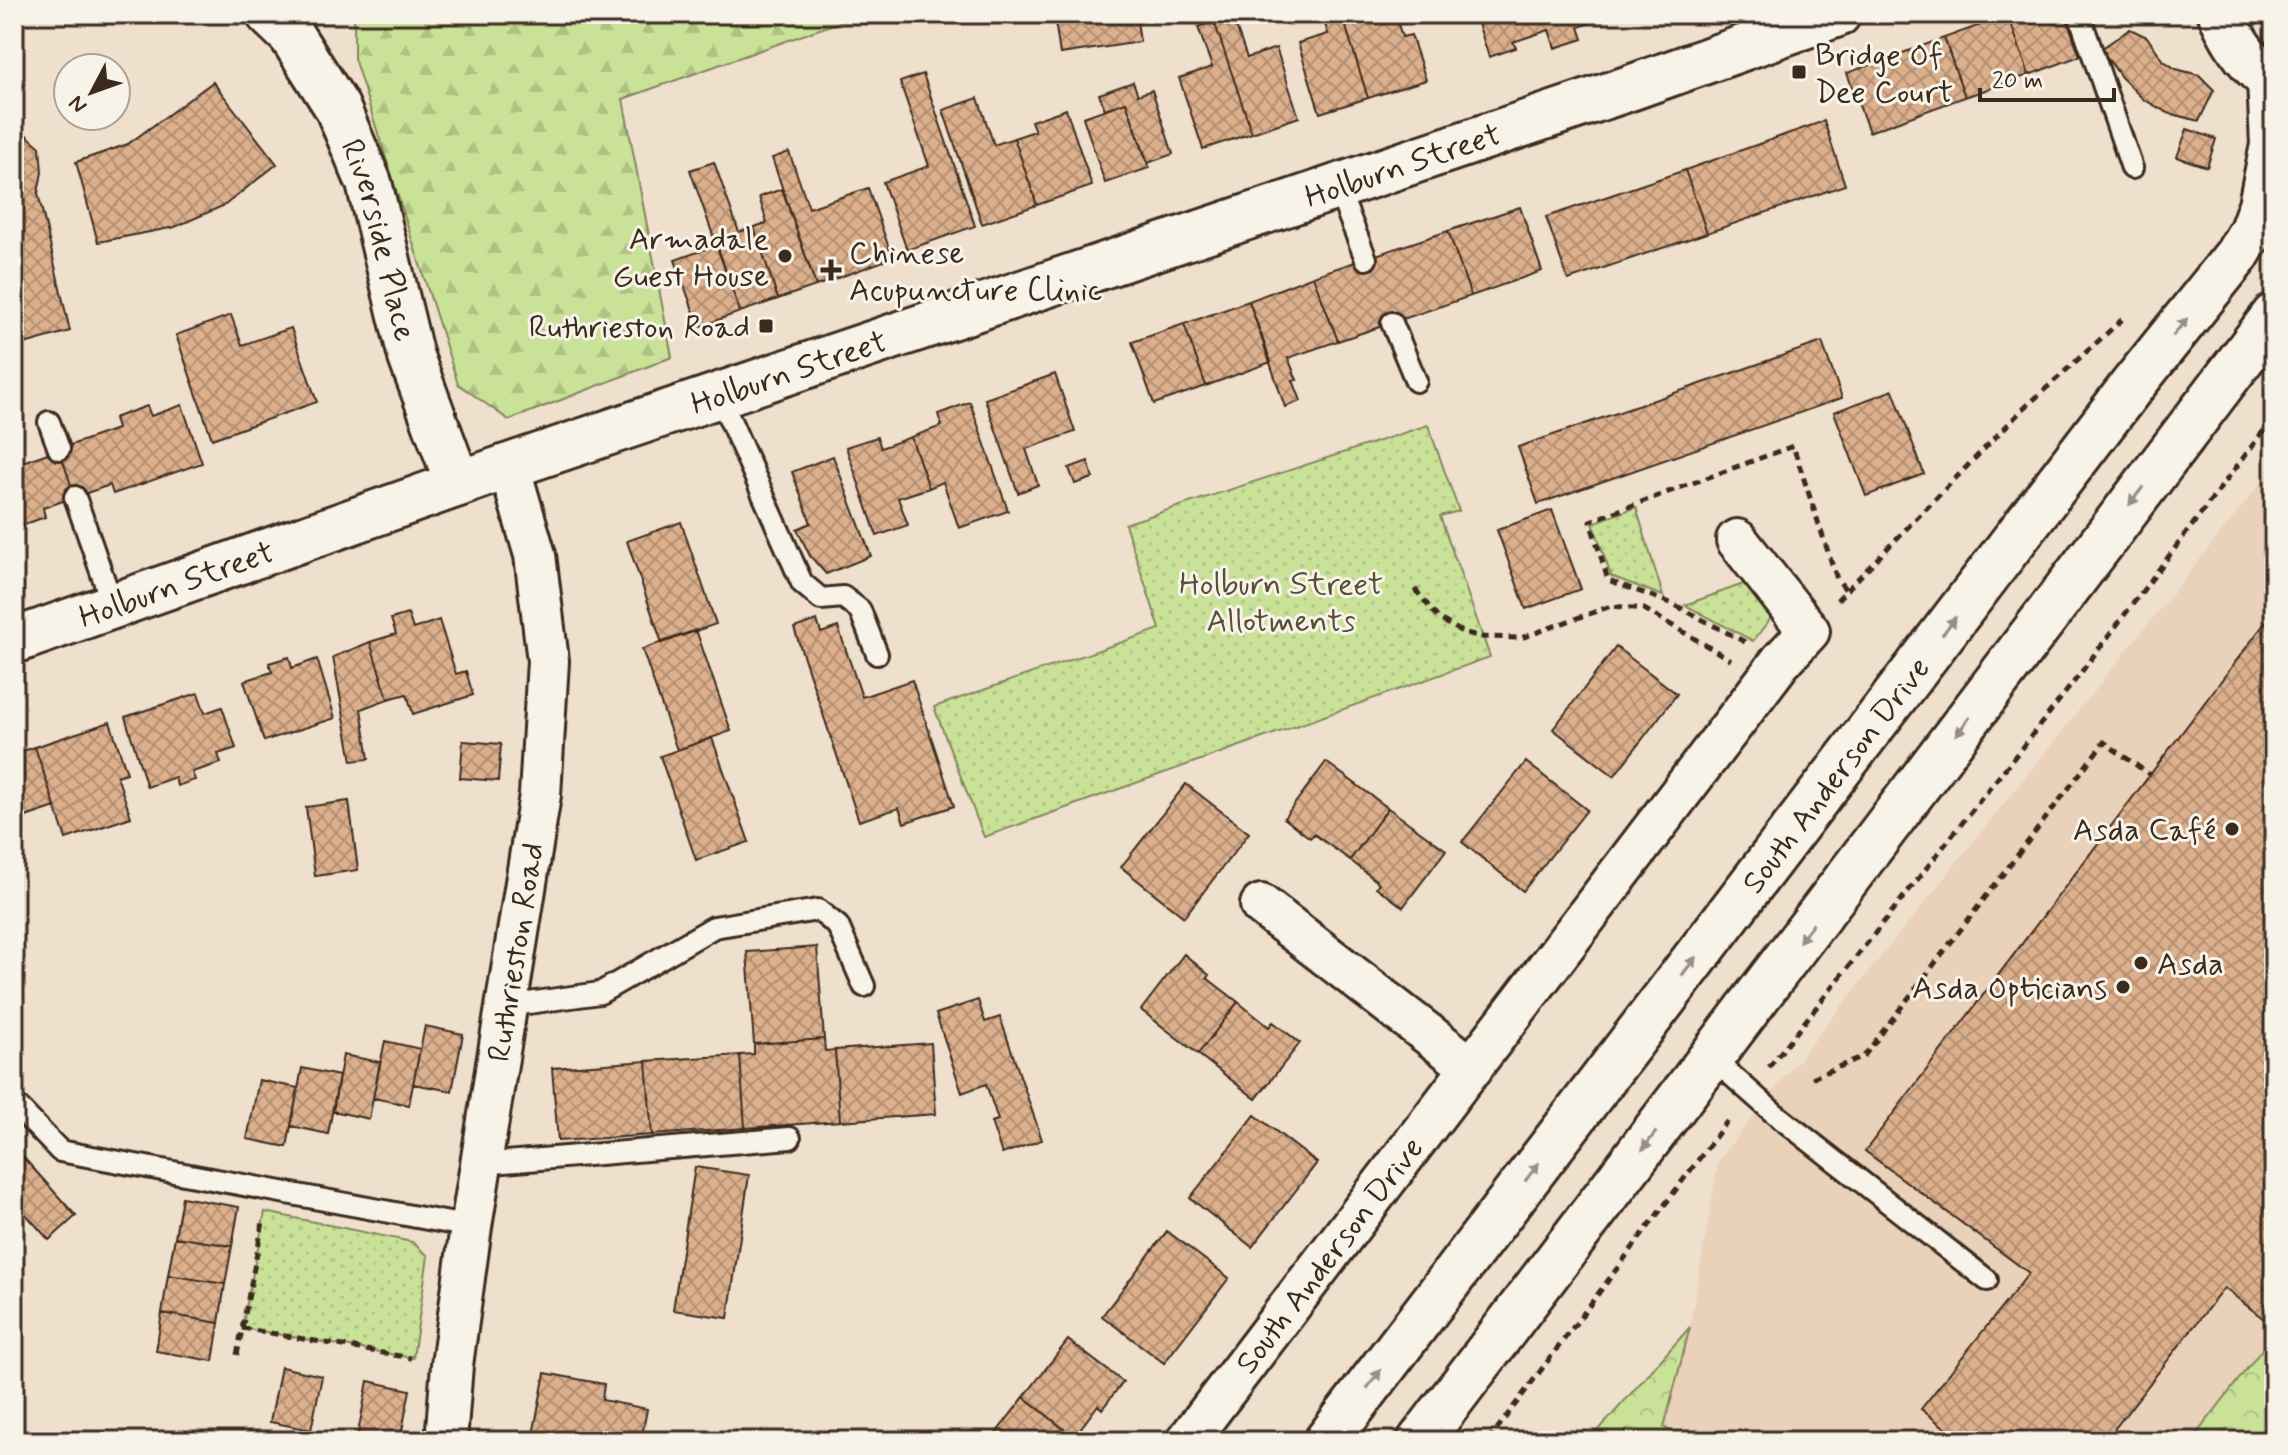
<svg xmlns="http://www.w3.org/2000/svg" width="2288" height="1455" viewBox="0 0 2288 1455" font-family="Mynerve,sans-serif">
<defs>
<pattern id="grass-dots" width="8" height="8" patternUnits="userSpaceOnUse" patternTransform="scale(2)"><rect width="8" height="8" fill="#c9e298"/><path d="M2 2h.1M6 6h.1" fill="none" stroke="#aec283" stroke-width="1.8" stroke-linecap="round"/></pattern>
<pattern id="forest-firs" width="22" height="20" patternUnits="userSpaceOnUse" patternTransform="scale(2)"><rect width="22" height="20" fill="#c9e298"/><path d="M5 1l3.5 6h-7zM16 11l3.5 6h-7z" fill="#aec283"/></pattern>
<pattern id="park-crowns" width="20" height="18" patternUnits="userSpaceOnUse" patternTransform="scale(2)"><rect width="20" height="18" fill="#c9e298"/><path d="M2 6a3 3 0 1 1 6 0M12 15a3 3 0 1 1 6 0" fill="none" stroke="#aec283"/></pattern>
<pattern id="building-cross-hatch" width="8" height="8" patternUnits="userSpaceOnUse" patternTransform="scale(2)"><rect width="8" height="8" fill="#dcb08d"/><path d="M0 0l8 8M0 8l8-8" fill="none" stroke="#b48f73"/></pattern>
</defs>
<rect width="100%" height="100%" fill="#efdfcd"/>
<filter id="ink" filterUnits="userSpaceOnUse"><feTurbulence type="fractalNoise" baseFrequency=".0125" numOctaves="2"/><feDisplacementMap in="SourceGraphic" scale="16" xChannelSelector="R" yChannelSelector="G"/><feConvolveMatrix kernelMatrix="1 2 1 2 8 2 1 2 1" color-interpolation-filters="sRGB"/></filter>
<g filter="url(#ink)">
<path fill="#e9d1ba" d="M2274 467V1334L2191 1441H1686L1664 1427 1690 1327 1719 1159Z"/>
<path fill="url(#grass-dots)" stroke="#82865b" stroke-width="2" d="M1428 425 1459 511 1440 516 1490 657 984 837 934 707 1160 629 1125 524Z
M1636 507 1663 596 1611 576 1593 523Z
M1749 582 1774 614 1753 641 1685 605Z
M265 1212 412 1242 428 1256 413 1358 242 1328Z"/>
<path fill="url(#forest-firs)" stroke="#82865b" stroke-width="2" d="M354 14H862L623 99 672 357 509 420 458 384 354 58Z"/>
<path fill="url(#park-crowns)" stroke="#82865b" stroke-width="2" d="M1690 1327 1664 1427 1686 1441H1589Z
M2274 1334V1441H2191Z"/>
<path fill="url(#building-cross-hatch)" stroke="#3b2a1e" stroke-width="2" d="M1054 14H1136L1140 42 1060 54Z
M1322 14H1342L1368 98 1320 113 1298 43 1328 34Z
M1342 14H1361L1364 23 1395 14 1402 37 1411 35 1426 80 1368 98Z
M1475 14H1596L1598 20 1579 27 1583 39 1555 48 1549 30 1513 42 1516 48 1489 57Z
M2012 14H2065L2080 56 2029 75 2008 15Z
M1232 15 1247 58 1276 48 1299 117 1252 133 1214 21Z
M2008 15 2029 75 1965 97 1944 38Z
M1214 21 1252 133 1203 149 1179 78 1212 67 1198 27Z
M2130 29 2147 37 2164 61 2176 69 2199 75 2214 90 2199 121 2168 113 2143 99 2121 77 2101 49Z
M1944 38 1965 97 1869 132 1847 73Z
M923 74 975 226 907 250 883 182 929 166 900 82Z
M213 82 277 164 225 205 175 227 98 242 76 162 128 144Z
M1133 82 1138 95 1152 90 1173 154 1148 163 1126 102 1105 109 1099 94Z
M978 98 994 145 1014 138 1037 205 982 224 943 110Z
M1126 102 1149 168 1105 183 1083 117Z
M1066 109 1092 186 1037 205 1014 138 1035 131 1031 121Z
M1824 121 1845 185 1707 233 1685 170Z
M2187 129 2216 139 2207 167 2177 157Z
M23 132 40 147 42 172 38 193 70 331 14 347V134Z
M789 152 809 208 868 188 890 251 882 254 884 261 816 286 772 158Z
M714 162 739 232 754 227 778 299 740 312 690 170Z
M1685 170 1707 233 1568 280 1546 217Z
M782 189 816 286 778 299 754 227 767 223 759 197Z
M1520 207 1542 271 1471 296 1448 231Z
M1448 231 1471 296 1338 341 1313 276Z
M717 245 740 312 699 327 675 260Z
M1313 276 1338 341 1288 358 1297 380H1293L1301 401 1285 407 1249 301Z
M1249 301 1271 362 1206 386 1184 324Z
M231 315 242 345 291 328 317 402 212 439 176 335Z
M1184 324 1206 386 1154 404 1132 342Z
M1822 342 1842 398 1538 504 1518 447Z
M1055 374 1075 432 1026 449 1038 485 1018 493 985 399Z
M1893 390 1924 474 1866 496 1834 412Z
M970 402 1008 511 959 528 943 482 929 488 911 437 942 426 938 414Z
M182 405 202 463 113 494 110 485 75 497 59 449 117 429 114 418 147 406 151 416Z
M877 437 881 448 911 437 929 488 898 498 908 525 877 536 846 447Z
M59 449 75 497 43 508 45 517 14 528V465Z
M833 456 871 556 826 574 810 556 797 529 811 523 792 472Z
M1088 461 1093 478 1075 484 1069 468Z
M1552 510 1581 589 1526 609 1497 530Z
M681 522 716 624 662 643 627 541Z
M2274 611V1314L2268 1322 2224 1288 2105 1441H1962L1921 1409 2029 1273 1865 1151Z
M408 614 413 629 439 620 456 674 466 671 473 695 413 714 407 694 388 699 370 642 396 634 391 619Z
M817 620 821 633 838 627 862 697 912 680 954 806 904 823 899 808 859 821 794 628Z
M696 630 731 731 677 750 642 649Z
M370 642 388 699 361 709 369 759 352 761 333 657Z
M1616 647 1677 694 1614 776 1553 729Z
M289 657 292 668 317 659 335 718 264 741 244 681 272 672 269 663Z
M198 693 205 713 222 707 236 748 218 754 221 763 192 772 195 780 177 786 175 777 147 787 125 717Z
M110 722 127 773 117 776 131 817 66 839 35 747Z
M712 738 749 842 696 860 660 756Z
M463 741 501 744 498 781 460 778Z
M35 747 55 807 14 821V754Z
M1326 762 1388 808 1350 860 1314 834 1310 838 1284 818Z
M1526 762 1587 810 1523 891 1462 842Z
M1186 784 1249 833 1184 917 1121 867Z
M349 801 358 870 315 876 306 807Z
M1388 808 1446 850 1403 907 1376 887 1379 883 1350 860Z
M817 947 824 1039 754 1044 747 952Z
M1184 954 1209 975 1207 978 1238 1002 1198 1054 1141 1010Z
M978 1000 985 1022 1000 1017 1042 1140 1002 1154 991 1122 998 1120 986 1084 962 1093 936 1014Z
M1238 1002 1269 1027 1273 1022 1300 1043 1256 1099 1198 1054Z
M425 1026 463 1034 452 1091 413 1084Z
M824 1039 825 1051 835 1050 840 1121 745 1128 740 1055 754 1054V1044Z
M385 1041 420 1049 409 1105 373 1098Z
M931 1043 936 1114 840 1121 835 1050Z
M343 1055 380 1062 369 1119 333 1111Z
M740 1055 745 1128 652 1135 646 1061Z
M646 1061 652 1135 558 1141 552 1068Z
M302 1068 339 1076 328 1134 291 1126Z
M259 1080 298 1088 287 1147 247 1139Z
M1255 1115 1317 1163 1252 1247 1190 1198Z
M14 1147 76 1216 49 1240 14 1201Z
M695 1167 749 1175 728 1318 673 1310Z
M182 1197 239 1207 232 1246 175 1237Z
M1167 1231 1229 1278 1164 1363 1102 1316Z
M175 1237 232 1246 225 1284 168 1275Z
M168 1275 225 1284 219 1323 162 1313Z
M162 1313 219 1323 213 1361 156 1351Z
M1068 1340 1123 1382 1102 1409 1098 1405 1074 1437 1024 1397Z
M281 1367 322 1376 311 1430 270 1422Z
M545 1373 604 1384 602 1400 647 1409 641 1441 592 1434 591 1441 532 1440Z
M368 1381 410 1390 400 1441H372L357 1438Z
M1024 1397 1074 1437 1071 1441H990Z
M302 1434 346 1441H301Z"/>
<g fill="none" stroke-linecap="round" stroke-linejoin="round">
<defs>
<path id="lane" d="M2079 14 2132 168
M1337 186 1366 259
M1392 323 1416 381
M719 395 802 583 821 599 843 597 860 610 877 654
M49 422 59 449
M75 497 113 606
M507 1006 600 993 714 927 818 910 838 926 864 986
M1712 1058 1774 1113 1987 1280
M14 1103 60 1151 471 1227
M481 1164 790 1138"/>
<g id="street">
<path d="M1261 905 1472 1068"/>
<path id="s1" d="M446 1441 452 1365 471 1227 540 795 548 661 535 555 509 466"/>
<path id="s2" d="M1187 1441 1781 661 1809 631 1737 540"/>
</g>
<g id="secondary">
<path id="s3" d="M269 14 291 35 337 107 369 183 411 357 458 484"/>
<path id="s4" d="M14 641 509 466 1627 89 1838 14"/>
</g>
<g id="primary">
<path d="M2221 14C2233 41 2249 66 2274 82"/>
<path id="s5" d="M1327 1441 2131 387 2237 255 2252 230 2261 205 2273 145 2270 80"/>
<path d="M1420 1441 2274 316"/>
</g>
</defs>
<use href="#lane" stroke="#3b2a1e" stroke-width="26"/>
<use href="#street" stroke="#3b2a1e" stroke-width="46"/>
<use href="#secondary" stroke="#3b2a1e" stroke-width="50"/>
<use href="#primary" stroke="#3b2a1e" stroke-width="50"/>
<path stroke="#3b2a1e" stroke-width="5" stroke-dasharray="8 6" stroke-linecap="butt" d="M1415 589 1438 618 1462 632 1482 637 1521 638 1611 606 1644 609 1731 660
M1837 600 2020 412 2126 316
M1745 642 1673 604 1608 580 1590 521 1793 446 1837 579 1846 590
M1769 1067 2073 683 2274 417
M1812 1078 1864 1056 2104 742 2150 775
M242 1328 411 1358
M237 1355 263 1222
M1488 1441 1731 1116"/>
<use href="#lane" stroke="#f7f3e8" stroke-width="20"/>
<use href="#street" stroke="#f7f3e8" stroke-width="40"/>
<use href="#secondary" stroke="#f7f3e8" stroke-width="44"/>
<use href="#primary" stroke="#f7f3e8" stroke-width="44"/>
</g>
<defs><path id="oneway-solid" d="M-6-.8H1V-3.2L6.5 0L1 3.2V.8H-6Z" transform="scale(2)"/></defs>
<g fill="#998e83">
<use href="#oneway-solid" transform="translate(2180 327) rotate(-51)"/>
<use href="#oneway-solid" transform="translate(2136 496) rotate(127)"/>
<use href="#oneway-solid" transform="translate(1949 626) rotate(-53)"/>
<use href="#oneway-solid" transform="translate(1963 726) rotate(127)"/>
<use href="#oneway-solid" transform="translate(1806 933) rotate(127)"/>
<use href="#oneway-solid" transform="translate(1689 966) rotate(-53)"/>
<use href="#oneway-solid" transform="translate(1649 1141) rotate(127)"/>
<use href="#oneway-solid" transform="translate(1532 1172) rotate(-53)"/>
<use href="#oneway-solid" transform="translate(1374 1379) rotate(-53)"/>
</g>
</g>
<g fill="#3b2a1e" stroke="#f7f3e8" stroke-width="3">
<rect x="1791" y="64" width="16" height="16" rx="4"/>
<circle cx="785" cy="256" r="8"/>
<path d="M827 258h8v8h8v8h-8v8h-8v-8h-8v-8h8z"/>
<rect x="758" y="318" width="16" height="16" rx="4"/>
<circle cx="2232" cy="829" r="8"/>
<circle cx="2141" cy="963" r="8"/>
<circle cx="2123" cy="987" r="8"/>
</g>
<g text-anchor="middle" stroke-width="6" stroke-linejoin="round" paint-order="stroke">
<g font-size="32" fill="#3b2a1e" stroke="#f7f3e8" text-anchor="end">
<text x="1815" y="65" text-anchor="start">Bridge Of<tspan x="1815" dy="37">Dee Court</tspan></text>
<text x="769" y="249">Armadale<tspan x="769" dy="37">Guest House</tspan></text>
<text x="849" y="263" text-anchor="start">Chinese<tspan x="849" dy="37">Acupuncture Clinic</tspan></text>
<text x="750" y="337">Ruthrieston Road</text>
<text x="2216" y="840">Asda Café</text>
<text x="2157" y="974" text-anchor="start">Asda</text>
<text x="2107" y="998">Asda Opticians</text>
</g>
<g font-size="32" fill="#3b2a1e" stroke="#f7f3e8">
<text dy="11" stroke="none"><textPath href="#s4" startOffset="1468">Holburn Street</textPath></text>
<text dy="11" stroke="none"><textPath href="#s3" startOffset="256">Riverside Place</textPath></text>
<text dy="11" stroke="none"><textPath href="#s4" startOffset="820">Holburn Street</textPath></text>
<text dy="11" stroke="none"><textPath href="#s4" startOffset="172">Holburn Street</textPath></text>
<text dy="11" stroke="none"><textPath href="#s5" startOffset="838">South Anderson Drive</textPath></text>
<text dy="11" stroke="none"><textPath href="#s1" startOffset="494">Ruthrieston Road</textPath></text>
<text dy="11" stroke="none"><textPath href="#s2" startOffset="234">South Anderson Drive</textPath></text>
</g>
<g font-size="32" fill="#574f36" stroke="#f7f3e8">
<text x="1281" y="594">Holburn Street<tspan x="1281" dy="37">Allotments</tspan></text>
</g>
</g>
<rect width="2288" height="1455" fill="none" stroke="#f7f3e8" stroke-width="48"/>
<rect x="24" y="24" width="2240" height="1407" fill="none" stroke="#3b2a1e" stroke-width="3" filter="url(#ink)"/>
<g transform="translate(92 92) rotate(229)"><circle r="38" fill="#f7f3e8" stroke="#aca397" stroke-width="2"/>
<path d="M0-6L14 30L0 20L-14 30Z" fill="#3b2a1e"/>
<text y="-12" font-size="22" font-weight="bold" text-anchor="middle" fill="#3b2a1e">N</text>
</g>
<path d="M1980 88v12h134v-12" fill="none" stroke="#3b2a1e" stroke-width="4"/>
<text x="1992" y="88" font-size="24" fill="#3b2a1e" stroke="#f7f3e8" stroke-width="6" paint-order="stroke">20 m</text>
</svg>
